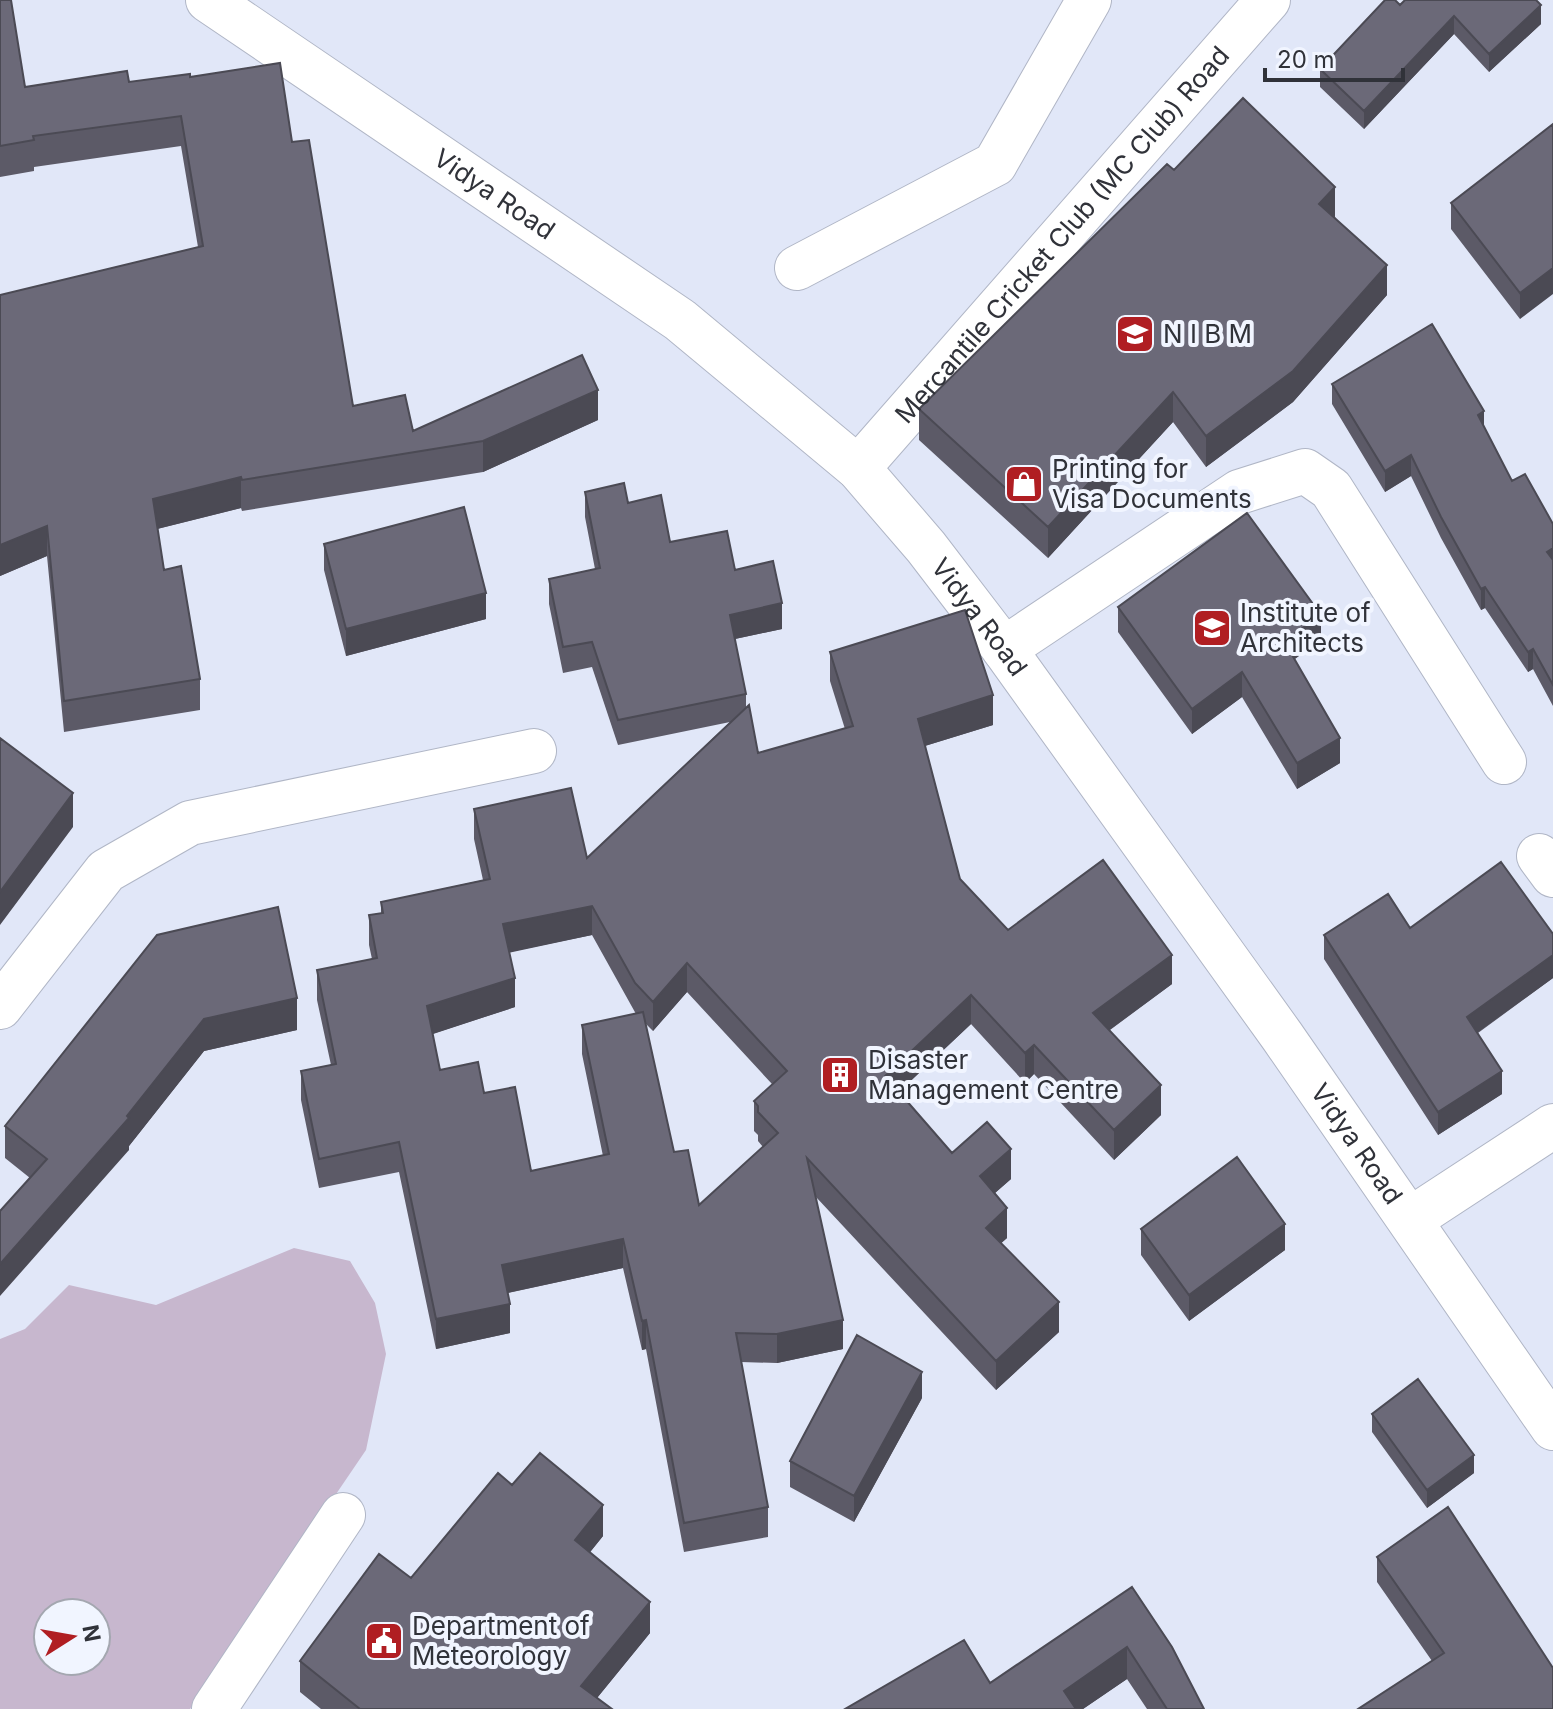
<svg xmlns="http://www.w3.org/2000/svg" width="1553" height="1709" viewBox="0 0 1553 1709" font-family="Inter,sans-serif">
<rect width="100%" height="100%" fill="#e1e7f8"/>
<path fill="#c7b7ce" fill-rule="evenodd" d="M294 1248 350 1261 375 1303 386 1354 366 1450 190 1709H0V1339L25 1329 69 1285 156 1305ZM48 1613H96V1661H48Z"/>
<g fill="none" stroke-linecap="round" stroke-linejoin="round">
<defs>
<g id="minor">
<path id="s1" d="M208 0 680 320 858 468 926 547 1004 649 1282 1036 1553 1428"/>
<path d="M797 268 995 164 1089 0"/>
<path id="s2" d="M858 468 1268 0"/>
<path d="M1004 649 1239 492 1305 471 1331 489 1504 762"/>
<path d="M1539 856 1553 875"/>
<path d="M0 1007 106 871 190 823 534 751"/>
<path d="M1411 1219 1553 1126"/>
<path d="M214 1709 343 1515"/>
</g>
</defs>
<use href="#minor" stroke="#b0b6c6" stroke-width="46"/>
<use href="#minor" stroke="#fff" stroke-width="44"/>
</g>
<path fill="#5c5a67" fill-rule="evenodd" d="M0 0 25 87 129 82 190 77 292 142 353 406 413 431 598 420 483 472 242 511 241 508 157 529 164 570 200 679V710L64 732 47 556 0 576V295L198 247 181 146 34 167V171L0 177Z
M1400 5 1541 24 1489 72 1454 34 1364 129 1320 87V69Z
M1553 124 1520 319 1451 229V203Z
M1174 170 1335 217 1387 295 1293 402 1206 467 1173 422 1048 558 919 440V409Z
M1332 384 1484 426 1512 481 1553 524V706L1533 669 1528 672 1485 608 1481 610 1441 538 1411 476 1385 492 1332 404Z
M585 492 628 503 670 542 735 570 782 629 735 639 746 694V708L758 753 845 729 830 681V652L993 725 925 746 960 879 1008 930 1172 984 1110 1030 1161 1115 1114 1160 1034 1074 1025 1083 971 1024 899 1092 952 1153 1011 1179 995 1193 1007 1238 1001 1243 1059 1332 996 1390 816 1197 843 1349 777 1363 741 1362 768 1507V1537L684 1552 646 1349 642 1350 623 1268 508 1293 510 1333 436 1349 399 1172 319 1188 301 1100V1071L331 1065 317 1000V970L372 959 369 945V915L381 913V902L483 880 474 839V809L587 858 730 722 618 745 592 667 563 673 549 604V579L595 569 585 517ZM592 935 636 1014 582 1025V1054L603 1156 531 1171 484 1093 440 1070 432 1034 515 1007 509 952ZM687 992 772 1084 754 1101V1131L758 1135V1141L763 1147 699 1205 674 1152 645 1023 653 1031Z
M324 544 486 619 346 656 324 570Z
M1118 607 1321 640 1294 659 1340 763 1297 789 1242 697 1192 734 1118 632Z
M1410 928 1553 978 1478 1033 1502 1094 1438 1135 1324 959V935Z
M157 935 297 1030 204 1051 129 1146V1150L30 1178 5 1158V1126Z
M1141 1229 1285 1250 1189 1321 1141 1255Z
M922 1398 854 1522 790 1487V1461Z
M1372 1414 1474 1473 1427 1508 1372 1432Z
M512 1485 603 1536 590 1552 650 1633 597 1698 612 1709H321L300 1692V1661L411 1578Z
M1377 1557 1553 1668 1432 1661 1377 1582Z
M1132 1587 1204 1709H1147L1127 1679 1083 1709H845L990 1683Z"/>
<path fill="#4b4a54" d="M1541 5V24L1489 72V54Z
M1454 16V34L1364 129V111Z
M1335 187V217L1319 235V204Z
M1387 265V295L1293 402 1206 467V436Z
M1553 268V294L1520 319V293Z
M598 390V420L483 472V441Z
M1173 392V422L1048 558V527Z
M1484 411V432L1478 415Z
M1411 455V476L1385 492V471Z
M241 477V508L153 530V499Z
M47 526V556L0 576V545Z
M1553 548V569L1547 552Z
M1485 587V608L1481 610V589Z
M486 593V619L346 656V629Z
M782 603V629L730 640V615Z
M1321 615V640L1284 667V641Z
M1533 649V669L1528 672V652Z
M1242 672V697L1192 734V709Z
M993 695V725L918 748V719Z
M1340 738V763L1297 789V763Z
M73 793V827L0 925V892Z
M592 906V935L503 954V924Z
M1172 955V984L1093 1042V1013Z
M1553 955V978L1467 1040V1017Z
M687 963V992L653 1031V1002Z
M515 978V1007L427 1036V1006Z
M971 995V1024L885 1105V1076Z
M297 998V1030L204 1051 129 1146V1150L0 1296V1264L127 1116 204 1019Z
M1034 1045V1074L1025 1083V1053Z
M1502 1071V1094L1438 1135V1112Z
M1161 1085V1115L1114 1160V1130Z
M1011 1149V1179L980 1206V1176Z
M1007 1208V1238L986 1257V1228Z
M1285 1224V1250L1189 1321V1295Z
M623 1239V1268L502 1294V1265Z
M1059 1302V1332L996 1390V1361Z
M510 1304V1333L436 1349V1319Z
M646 1320V1349L642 1350V1321Z
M843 1320V1349L777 1363V1334Z
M922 1372V1398L854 1522V1496Z
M1474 1455V1473L1427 1508V1490Z
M603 1505V1536L575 1571V1540Z
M650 1602V1633L588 1709 581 1686Z
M1127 1647V1679L1083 1709H1064V1691Z"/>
<path fill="#6b6978" stroke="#4b4a54" stroke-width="2" fill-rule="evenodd" d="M0 0H11L25 87 127 71 129 82 190 74V77L280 63 292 142 309 140 353 406 405 395 413 431 582 355 598 390 483 441 242 480 241 477 153 499 164 570 181 566 200 679 64 701 47 526 0 545V295L203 246 181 116 33 136 34 140 0 146Z
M1385 0H1395L1400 5 1405 0H1536L1541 5 1489 54 1454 16 1364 111 1320 69Z
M1243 98 1335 187 1319 204 1387 265 1293 371 1206 436 1173 392 1048 527 919 409 1167 164 1174 170Z
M1553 124V268L1520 293 1451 203Z
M1432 324 1484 411 1478 415 1512 481 1525 474 1553 524V548L1547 552 1553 560V685L1533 649 1528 652 1485 587 1481 589 1441 517 1411 455 1385 471 1332 384Z
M624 483 628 503 661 495 670 542 727 531 735 570 773 561 782 603 730 615 746 694 618 720 592 642 563 647 549 579 600 568 585 492Z
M464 507 486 593 346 629 324 544Z
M1247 513 1321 615 1284 641 1340 738 1297 763 1242 672 1192 709 1118 607Z
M965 610 993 695 918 719 960 879 1008 930 1103 860 1172 955 1093 1013 1161 1085 1114 1130 1034 1045 1025 1053 971 995 885 1076 952 1153 987 1122 1011 1149 980 1176 1007 1208 986 1228 1059 1302 996 1361 807 1158 843 1320 777 1334 736 1333 768 1507 684 1523 646 1320 642 1321 623 1239 502 1265 510 1304 436 1319 399 1142 319 1159 301 1071 336 1064 317 970 377 958 369 915 383 913 381 902 490 879 474 809 571 788 587 858 749 705 758 753 853 726 830 652ZM592 906 635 983 653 1002 687 963 787 1071 754 1101 758 1106V1112L778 1133 699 1205 688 1150 674 1152 643 1012 582 1025 609 1154 531 1171 515 1087 484 1093 478 1062 440 1070 427 1006 515 978 503 924Z
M0 738 73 793 0 892Z
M1501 862 1553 934V955L1467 1017 1502 1071 1438 1112 1324 935 1388 894 1410 928Z
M278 907 297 998 204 1019 127 1116 129 1118 0 1264V1211L47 1159 5 1126 157 935Z
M1237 1157 1285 1224 1189 1295 1141 1229Z
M857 1335 922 1372 854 1496 790 1461Z
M1418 1379 1474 1455 1427 1490 1372 1414Z
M540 1453 603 1505 575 1540 650 1602 581 1686 612 1709H360L300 1661 379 1554 411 1578 498 1473 512 1485Z
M1448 1507 1553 1668V1709H1358L1444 1653 1377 1557Z
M1132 1587 1172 1647 1204 1709H1167L1127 1647 1064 1691 1076 1709H845L964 1640 990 1683Z"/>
<defs>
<symbol id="school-square" viewBox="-11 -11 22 22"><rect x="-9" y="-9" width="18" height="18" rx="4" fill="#b01e22" stroke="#f1f5ff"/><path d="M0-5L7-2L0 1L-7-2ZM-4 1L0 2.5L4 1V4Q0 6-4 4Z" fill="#fff"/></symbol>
<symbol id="shop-square" viewBox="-11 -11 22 22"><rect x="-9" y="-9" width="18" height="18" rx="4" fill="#b01e22" stroke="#f1f5ff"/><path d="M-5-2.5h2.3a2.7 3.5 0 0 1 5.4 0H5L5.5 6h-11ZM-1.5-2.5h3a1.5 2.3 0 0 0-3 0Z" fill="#fff"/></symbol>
<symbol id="building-square" viewBox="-11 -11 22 22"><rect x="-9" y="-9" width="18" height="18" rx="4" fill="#b01e22" stroke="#f1f5ff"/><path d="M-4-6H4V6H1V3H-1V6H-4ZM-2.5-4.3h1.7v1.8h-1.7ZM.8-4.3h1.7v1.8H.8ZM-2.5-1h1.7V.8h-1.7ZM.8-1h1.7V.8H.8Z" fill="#fff"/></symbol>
<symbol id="civic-square" viewBox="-11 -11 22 22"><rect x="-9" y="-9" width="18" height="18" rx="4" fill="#b01e22" stroke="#f1f5ff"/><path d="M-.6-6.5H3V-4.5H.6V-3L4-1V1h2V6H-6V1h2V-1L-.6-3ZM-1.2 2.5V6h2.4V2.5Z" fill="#fff"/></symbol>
</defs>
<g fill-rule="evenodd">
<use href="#school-square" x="1113" y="312" width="44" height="44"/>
<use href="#shop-square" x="1002" y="462" width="44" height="44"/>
<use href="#school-square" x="1190" y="606" width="44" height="44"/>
<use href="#building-square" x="818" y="1053" width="44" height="44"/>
<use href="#civic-square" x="362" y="1619" width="44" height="44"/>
</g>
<g text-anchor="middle" stroke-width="8" stroke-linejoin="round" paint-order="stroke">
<g font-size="26" fill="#303239" stroke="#f1f5ff">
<text dy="9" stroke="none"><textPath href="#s1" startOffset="346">Vidya Road</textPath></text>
<text dy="9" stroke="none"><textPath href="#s2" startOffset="310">Mercantile Cricket Club (MC Club) Road</textPath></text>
<text dy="9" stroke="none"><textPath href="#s1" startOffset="994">Vidya Road</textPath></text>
<text dy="9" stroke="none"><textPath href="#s1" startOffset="1642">Vidya Road</textPath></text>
</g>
<g font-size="26" fill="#303239" stroke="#f1f5ff" text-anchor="start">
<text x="1163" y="343">N I B M</text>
<text x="1052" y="478">Printing for<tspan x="1052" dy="30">Visa Documents</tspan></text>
<text x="1240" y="622">Institute of<tspan x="1240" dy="30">Architects</tspan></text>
<text x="868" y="1069">Disaster<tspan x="868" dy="30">Management Centre</tspan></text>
<text x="412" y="1635">Department of<tspan x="412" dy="30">Meteorology</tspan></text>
</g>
</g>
<g transform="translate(72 1637) rotate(79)"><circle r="38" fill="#f1f5ff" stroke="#a4a7b0" stroke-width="2"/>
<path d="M0-6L14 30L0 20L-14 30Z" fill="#b01e22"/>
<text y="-12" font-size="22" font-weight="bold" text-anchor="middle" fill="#303239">N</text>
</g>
<path d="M1265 68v12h138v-12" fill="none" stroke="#303239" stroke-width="4"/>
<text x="1277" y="68" font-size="24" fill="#303239" stroke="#f1f5ff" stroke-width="6" paint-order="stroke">20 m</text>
</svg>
